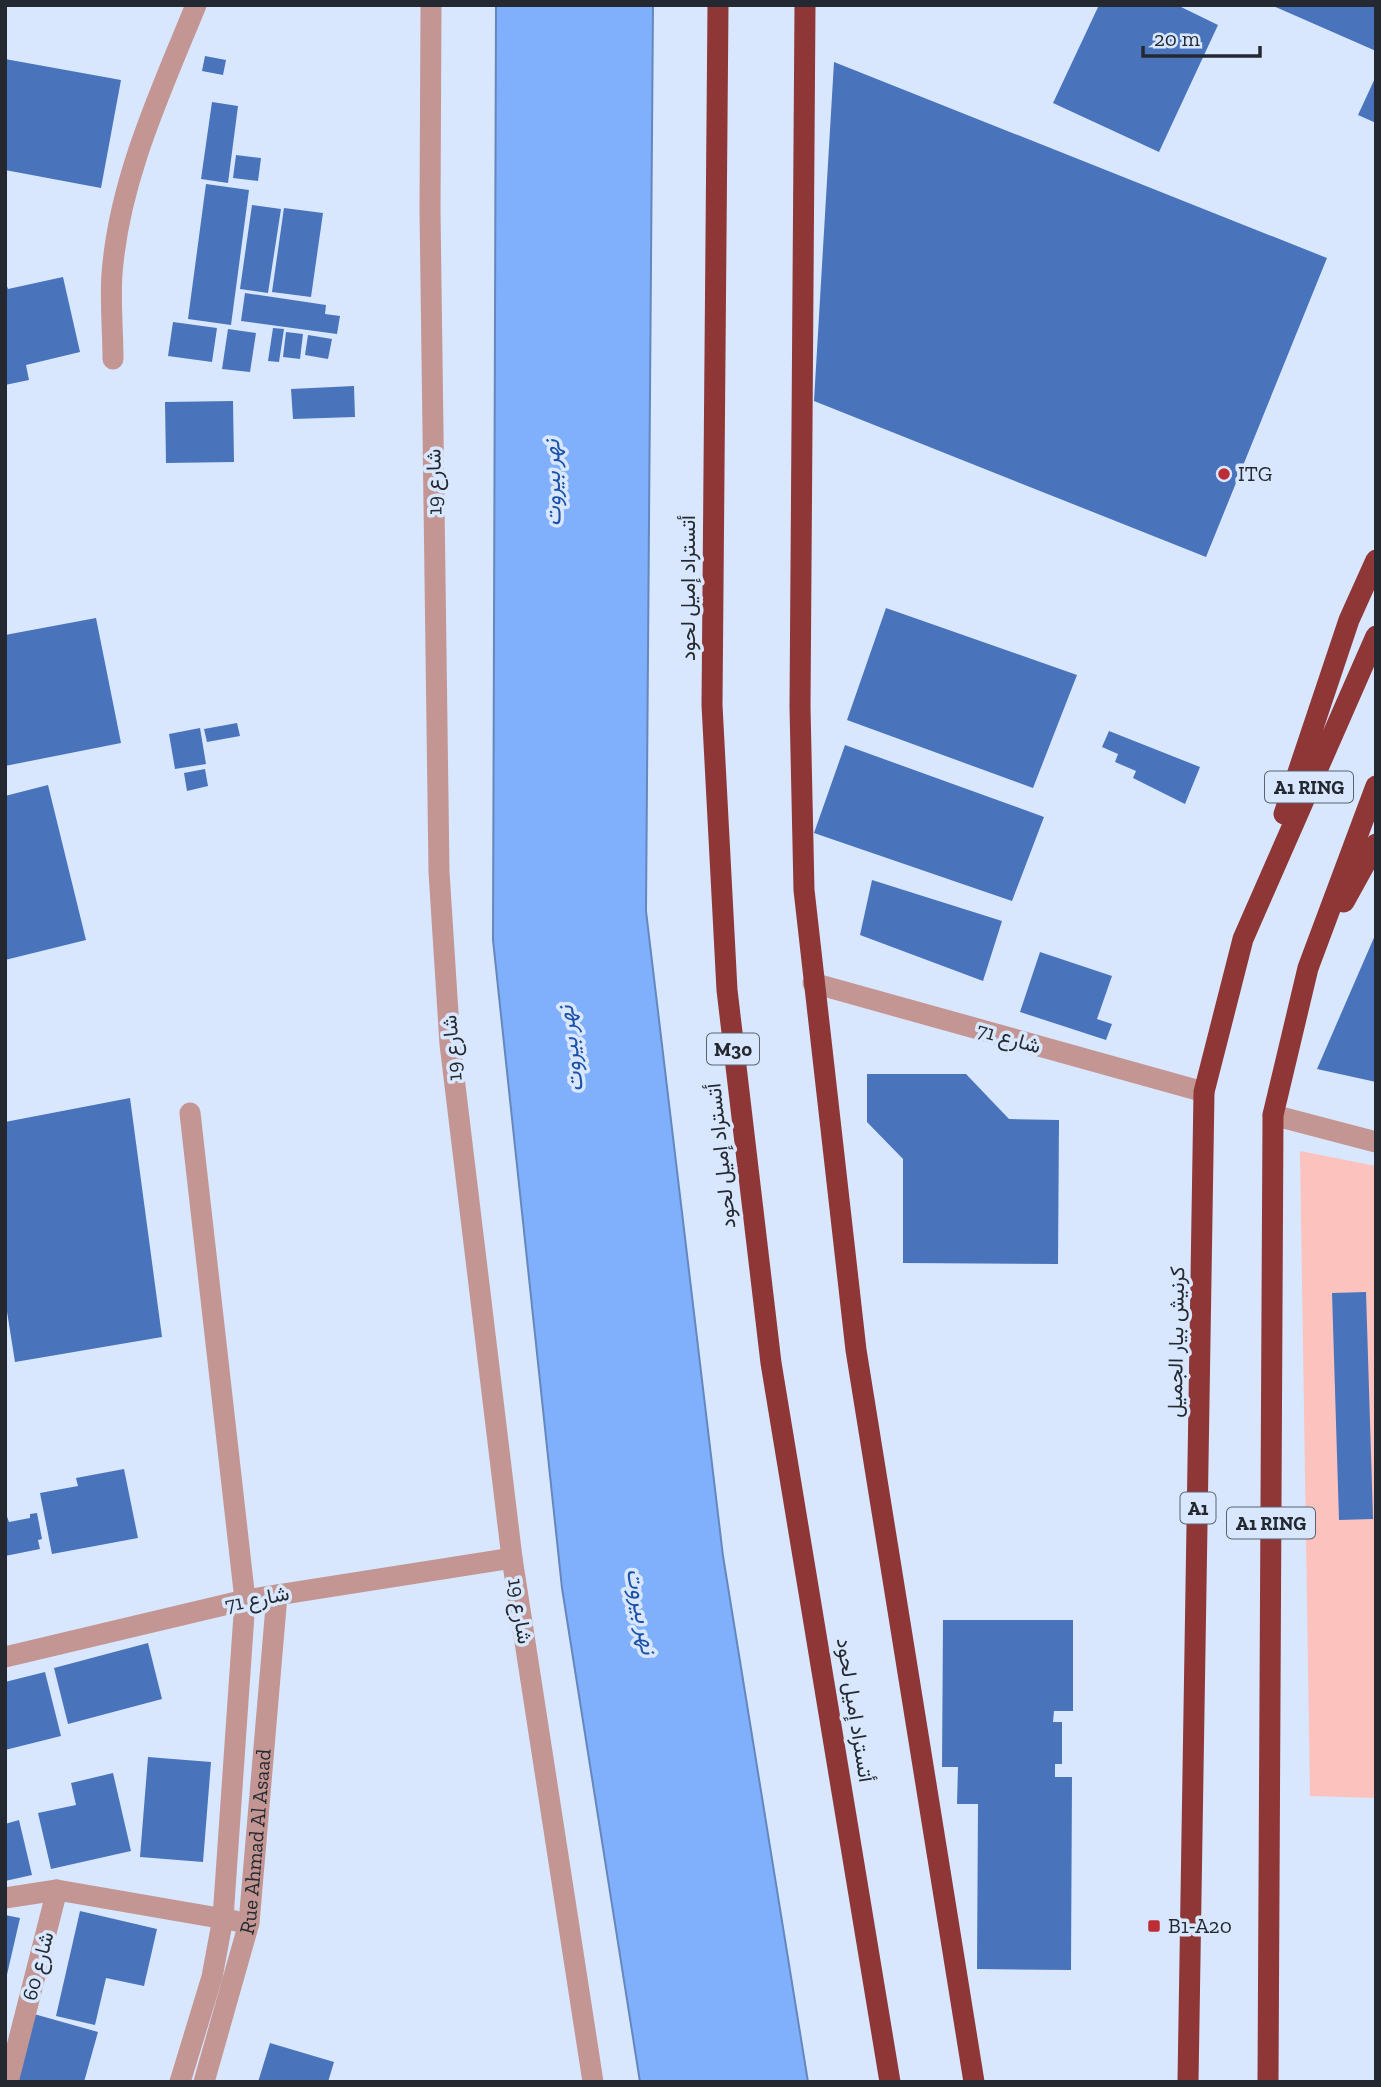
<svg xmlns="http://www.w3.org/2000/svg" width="1381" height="2087" viewBox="0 0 1381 2087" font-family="'Zilla Slab',Vazirmatn,serif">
<rect width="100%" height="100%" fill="#d8e7fd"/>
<path fill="#fcc2be" d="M1300 1151 1376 1166V1798L1310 1796Z"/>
<path fill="#80affb" stroke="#6487be" stroke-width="2" d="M496 5H653L646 911 723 1556 808 2082H640L562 1588 493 940Z"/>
<path fill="#4974bc" d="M1099 5H1177L1218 25 1159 152 1053 103Z
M1271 5H1376V51Z
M205 56 226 60 223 75 202 71Z
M5 59 121 80 101 188 5 170Z
M834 62 1327 258 1206 557 814 401Z
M1376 76V123L1358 115Z
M212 102 238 106 228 183 201 179Z
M236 155 261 158 258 181 233 178Z
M206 184 249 190 231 325 188 319Z
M252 205 281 209 268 293 240 289Z
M284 208 323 213 311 297 272 292Z
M63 277 80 352 26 365 29 380 5 385V281L8 289Z
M245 293 326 305 325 314 340 316 337 334 241 321Z
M173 322 217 328 212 362 168 356Z
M273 328 284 329 279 362 268 361Z
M228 329 256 333 250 372 222 369Z
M286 332 303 334 300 359 283 357Z
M308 335 332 339 328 359 305 355Z
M354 386 355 417 293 419 291 389Z
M233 401 234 462 166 463 165 402Z
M886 608 1077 675 1033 788 847 720Z
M96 618 121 743 5 766V635Z
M237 723 240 736 207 742 204 729Z
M200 728 206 764 175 769 169 734Z
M1109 731 1200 767 1185 804 1133 778 1136 771 1115 762 1118 754 1102 747Z
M845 745 1044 817 1012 901 814 833Z
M205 769 208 786 187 791 184 773Z
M48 785 86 940 5 960V796Z
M872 880 1002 921 983 981 860 935Z
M1376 933V1082L1317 1069Z
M1040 952 1112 976 1097 1019 1112 1024 1106 1040 1020 1012Z
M867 1074H966L1009 1119 1059 1120 1058 1264 903 1263V1159L867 1122Z
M130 1098 162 1337 15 1362 5 1299V1122Z
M1366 1292 1373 1519 1339 1520 1332 1293Z
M124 1469 138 1538 52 1554 40 1493 78 1486 76 1478Z
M5 1511 9 1522 30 1518V1514L37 1513 42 1539 38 1540 40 1549 5 1556Z
M943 1620H1073V1711H1054L1053 1722H1062V1764H1055V1777H1072L1071 1970 977 1969 978 1804H957L958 1767H942Z
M148 1643 162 1699 68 1724 54 1668Z
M45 1672 61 1736 5 1750V1682Z
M148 1757 211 1762 203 1862 140 1857Z
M113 1773 131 1851 51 1869 38 1813 76 1805 71 1783Z
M19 1820 32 1875 5 1881V1824Z
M80 1911 157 1929 144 1986 106 1978 95 2025 56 2016Z
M5 1915 20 1918 6 1979H5Z
M34 2014 98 2032 84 2082H15Z
M270 2043 334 2062 328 2082H258Z"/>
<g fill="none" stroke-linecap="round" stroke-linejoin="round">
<g stroke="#c39693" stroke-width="21">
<path d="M431 5 430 210 439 872 450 1044 512 1558 593 2082"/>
<path d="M113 359C113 331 110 302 112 274 119 180 161 91 196 5"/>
<path d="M813 983 1204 1092"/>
<path d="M1273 1115 1376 1142"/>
<path d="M5 1657 245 1600 512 1558"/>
<path d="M5 1898 57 1890 236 1921"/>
<path d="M8 2082 57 1890"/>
<path d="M180 2082 212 1977 223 1918 245 1600 190 1113"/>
<path id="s1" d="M204 2082 249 1923 277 1595"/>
</g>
<path stroke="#8f3637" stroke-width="21" d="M718 5 712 705 727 990 771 1363 890 2082
M805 5 800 707 804 890 856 1350 974 2082
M1284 814 1349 620 1376 560
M1344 902 1376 844
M1188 2082 1204 1092 1243 939 1376 636
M1268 2082 1273 1115 1308 968 1376 786"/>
</g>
<g fill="#bd2d36" stroke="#d8e7fd" stroke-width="2.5">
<circle cx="1224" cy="474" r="7"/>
<rect x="1147" y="1919" width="14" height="14" rx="3.5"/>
</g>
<g text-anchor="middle" stroke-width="7" stroke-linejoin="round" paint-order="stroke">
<g fill="#d8e7fd" stroke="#5a626e" stroke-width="2">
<rect x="1265" y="771.5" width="88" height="31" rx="5"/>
<rect x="707" y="1033.5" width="52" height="31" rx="5"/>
<rect x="1180.5" y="1492.5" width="35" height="31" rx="5"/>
<rect x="1227" y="1507.5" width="88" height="31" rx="5"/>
</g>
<g font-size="19" font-weight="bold" fill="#242931">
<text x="1309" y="794">A1 RING</text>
<text x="733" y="1056">M30</text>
<text x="1198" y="1515">A1</text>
<text x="1271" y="1530">A1 RING</text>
</g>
<g font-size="21" fill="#242931" stroke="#d8e7fd" text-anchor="start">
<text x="1238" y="481">ITG</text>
<text x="1168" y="1933">B1-A20</text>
</g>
<g font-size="21" fill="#242931" stroke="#d8e7fd">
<text transform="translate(434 482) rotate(-91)" y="7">شارع 19</text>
<text transform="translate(688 588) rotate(-90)" y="7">أتستراد إميل لحود</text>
<text transform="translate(1009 1038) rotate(16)" y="7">شارع 71</text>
<text transform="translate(452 1048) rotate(-95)" y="7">شارع 19</text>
<text transform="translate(721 1156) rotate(-96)" y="7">أتستراد إميل لحود</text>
<text transform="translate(1176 1342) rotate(-89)" y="7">كرنيش بيار الجميل</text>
<text transform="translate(257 1599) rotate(-11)" y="7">شارع 71</text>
<text transform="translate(520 1611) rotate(81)" y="7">شارع 19</text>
<text transform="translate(855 1710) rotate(81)" y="7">أتستراد إميل لحود</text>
<text dy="7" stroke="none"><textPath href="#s1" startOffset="247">Rue Ahmad Al Asaad</textPath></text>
<text transform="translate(38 1966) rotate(-75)" y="7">شارع 60</text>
</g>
<g font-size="23" font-style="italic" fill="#1b51a8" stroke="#d8e7fd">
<text transform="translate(552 483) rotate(-91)" y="8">نهر بيروت</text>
<text transform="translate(570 1049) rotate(-97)" y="8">نهر بيروت</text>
<text transform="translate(642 1611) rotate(80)" y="8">نهر بيروت</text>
</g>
</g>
<rect width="1381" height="2087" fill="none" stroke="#242931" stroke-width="14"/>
<path d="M1143 46v10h117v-10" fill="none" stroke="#242931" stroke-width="3.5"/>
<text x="1154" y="46" font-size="21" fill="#242931" stroke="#d8e7fd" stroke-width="5" paint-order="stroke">20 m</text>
</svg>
